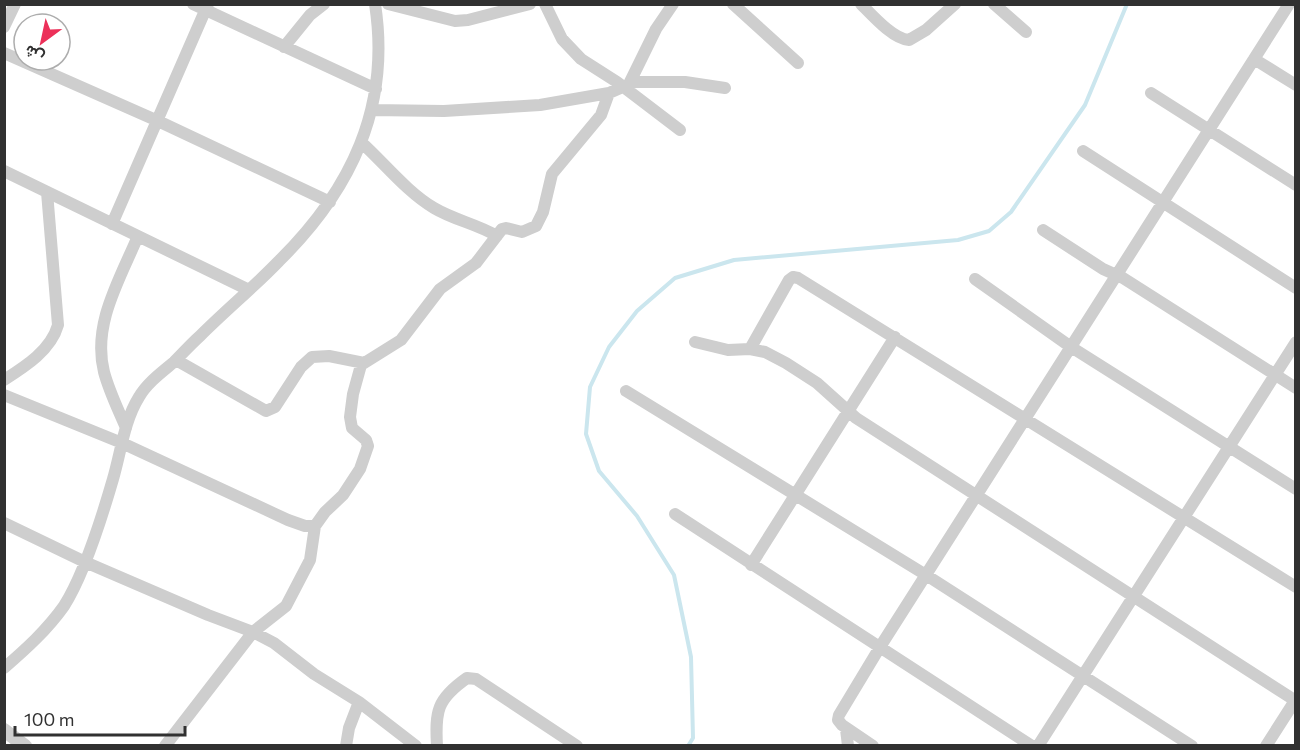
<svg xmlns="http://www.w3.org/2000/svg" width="1300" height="750" viewBox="0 0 1300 750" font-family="Commissioner,Vazirmatn,sans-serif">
<rect width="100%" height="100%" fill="#fff"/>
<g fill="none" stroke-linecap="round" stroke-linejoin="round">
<path stroke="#cbe6ee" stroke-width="4" d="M688 746 693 738 691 657 674 575 637 516 599 471 586 434 590 387 609 347 637 311 675 278 734 260 958 240 989 231 1011 212 1085 105 1127 4"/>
<path stroke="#cecece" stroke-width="12" d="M193 4 376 89
M388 4 455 21 468 20 530 4
M545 4 562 39 581 59 617 82 680 130
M733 4 798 63
M861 4C872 15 893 39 909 40L926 30 955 4
M994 4 1026 32
M4 27 15 4
M284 47 310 15 324 4
M4 53 158 121 330 202
M1254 59 1296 85
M629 84 656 29 673 4
M1151 93 1296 185
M372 110 444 111 540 105 609 93 634 82H685L725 88
M362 143C384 163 408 193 434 208 454 220 477 224 497 236
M1083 151 1296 288
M4 171 249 290
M112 224 208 4
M1043 230 1103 269 1123 278 1296 388
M975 279 1071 347 1296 489
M695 342 728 350 750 349 765 352 786 363 817 383 856 418 1296 701
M750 349 789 280 793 277 798 278 1296 587
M176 360 266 411 275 407 301 367 312 357 329 356 364 363
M4 380C26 366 51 350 58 325L47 192
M626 391 926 575 1192 746
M4 395 122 443 288 520 305 526H315
M126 428C118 409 109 391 104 372 92 324 120 279 138 236
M675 514 1032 746
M4 523 85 562 208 615 253 632 274 643 314 674 359 702 416 746
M751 565 895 337
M4 668C26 649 47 630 64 606 85 573 102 517 113 479 121 452 124 421 139 397 147 383 162 372 174 362 183 353 191 344 200 336 226 310 254 287 279 261 351 190 391 107 375 4
M846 729 848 746
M165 746 253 632 286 606 310 560 315 526 325 512 343 495 360 469 368 446 366 440 352 428 350 417 353 394 361 365 401 340 440 289 476 263 502 229 506 228 522 232 536 226 543 212 552 174 601 115 609 93
M346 746 349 728 359 702
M437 746C435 711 437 699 467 678L476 679 577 746
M873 746 842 725 838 720 839 715 880 647 1289 4
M1038 746 1296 342
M1266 746 1296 699"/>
<path stroke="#cecece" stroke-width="14" d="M4 730 25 746"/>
</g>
<rect width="1300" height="750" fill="none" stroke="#313131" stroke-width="12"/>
<g transform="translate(42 42) rotate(213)"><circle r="28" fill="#ffffff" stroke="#adadad" stroke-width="1.5"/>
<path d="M0-4.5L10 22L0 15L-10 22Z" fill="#ec3059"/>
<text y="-9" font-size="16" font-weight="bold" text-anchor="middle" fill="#313131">ش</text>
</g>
<path d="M15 726v9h170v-9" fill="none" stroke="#313131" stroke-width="3"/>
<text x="24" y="726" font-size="18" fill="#313131" stroke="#ffffff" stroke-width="4.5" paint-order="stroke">100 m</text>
</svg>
